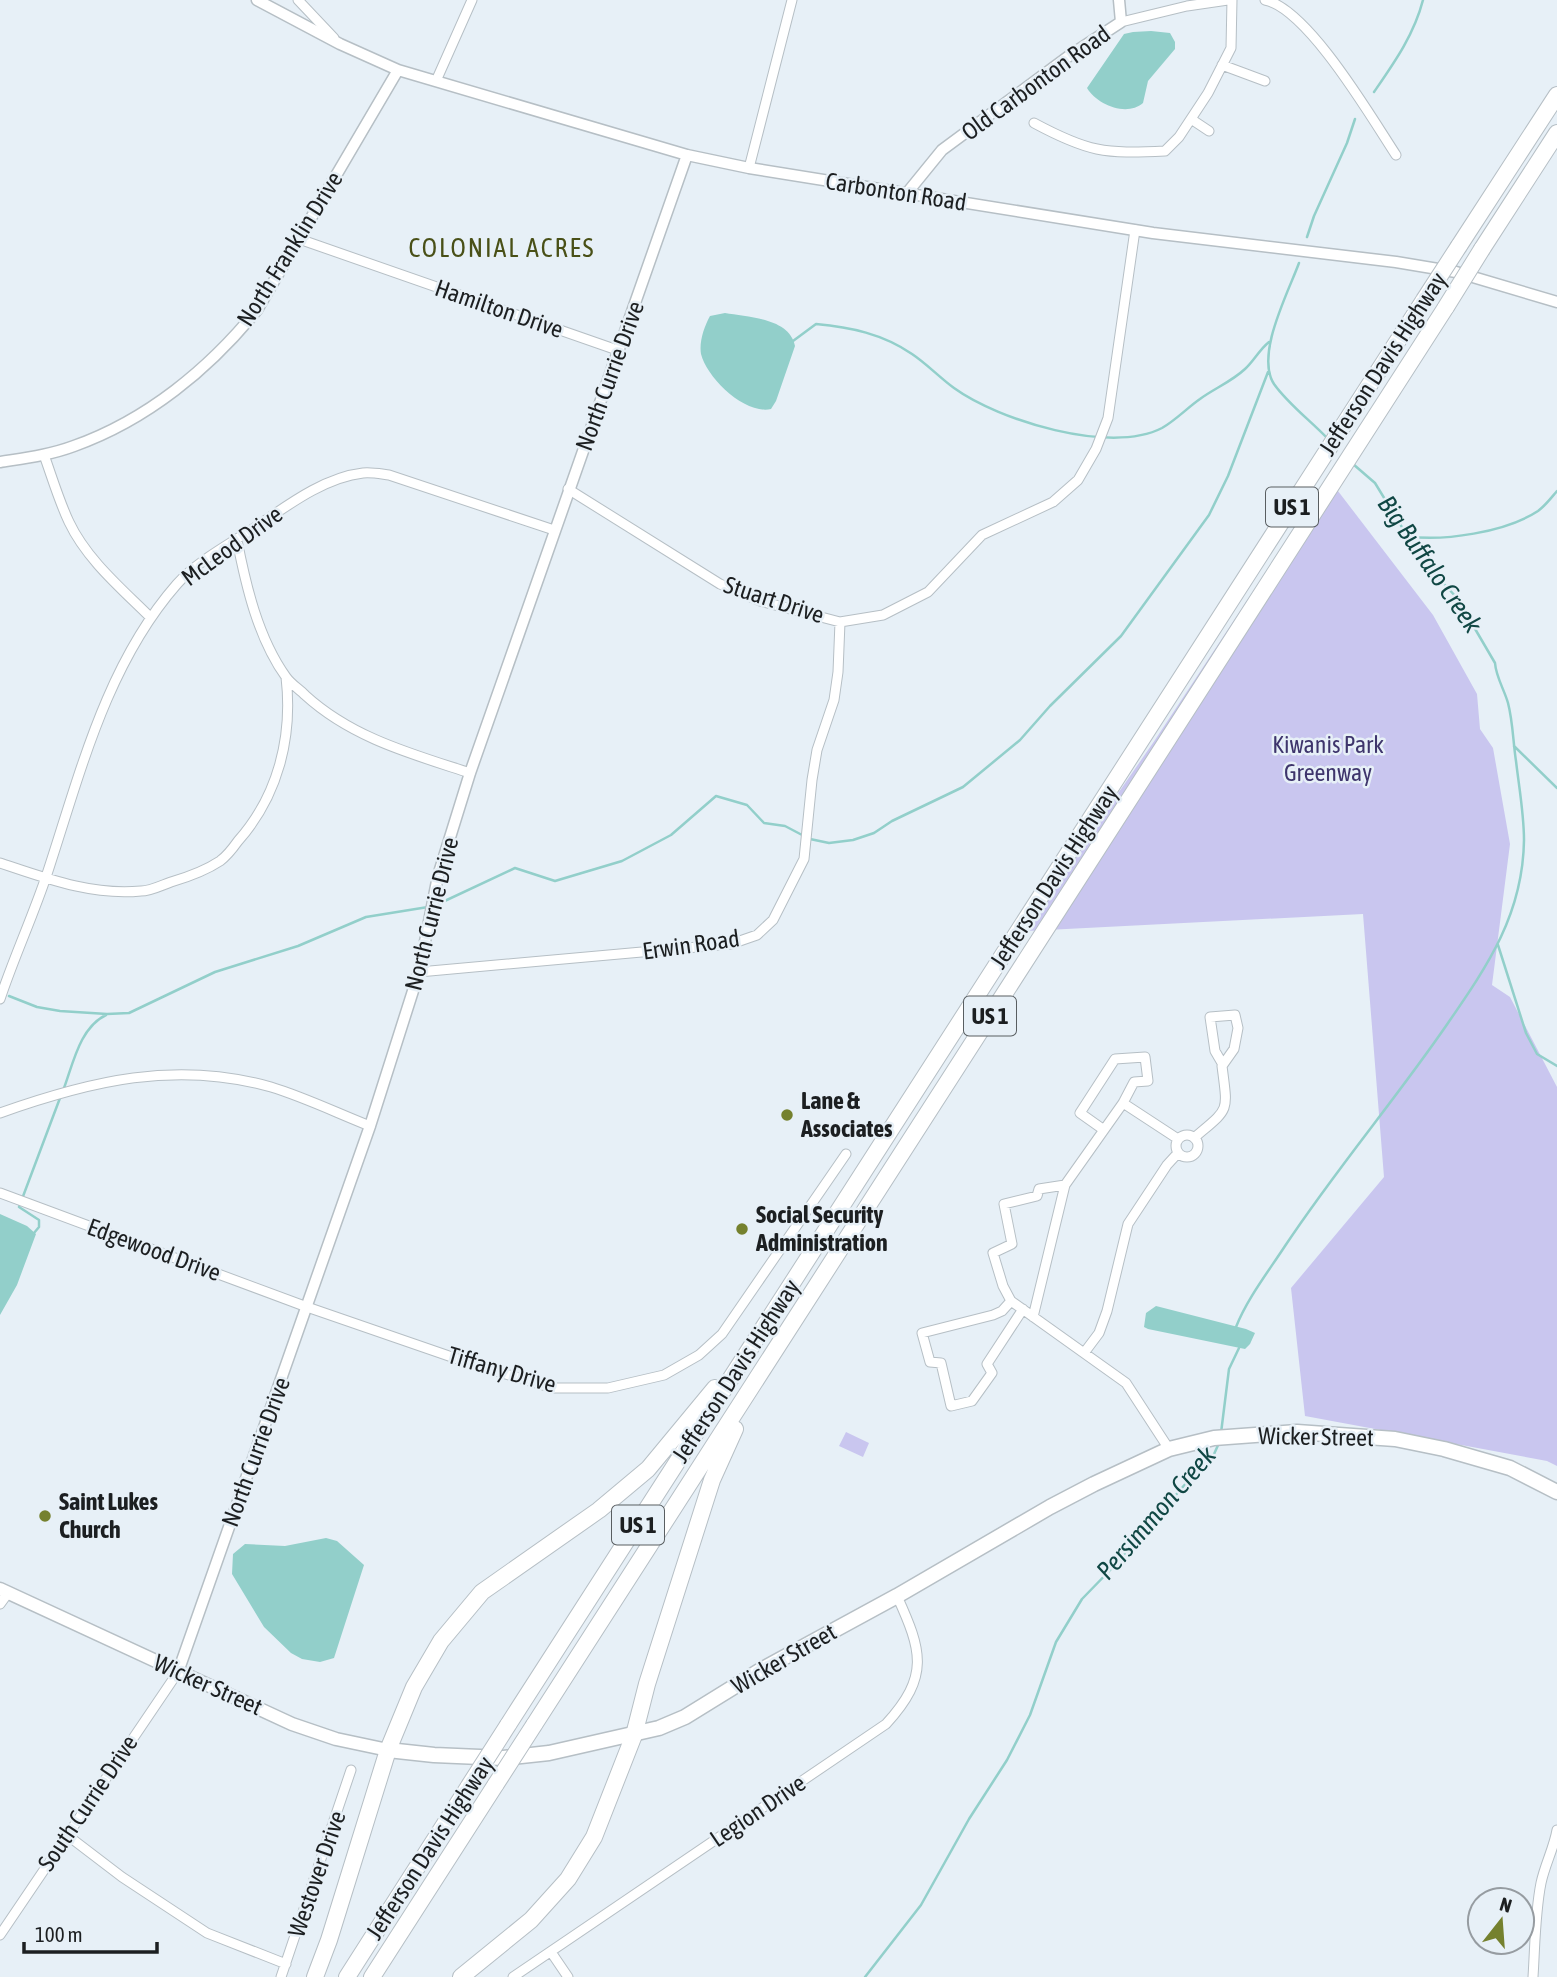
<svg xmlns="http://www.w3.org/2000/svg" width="1557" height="1977" viewBox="0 0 1557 1977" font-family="'Asap Condensed',sans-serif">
<rect width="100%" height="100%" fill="#e7f0f7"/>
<path fill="#c9c6ef" d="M1328 478 1433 615 1477 694 1480 729 1493 748 1510 844 1492 985 1510 997 1557 1087V1466L1547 1461 1305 1416 1291 1288 1384 1177 1363 914 1027 931 1067 867 1155 740Z
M846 1432 869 1443 863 1457 839 1446Z"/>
<path fill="#92cfca" d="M1151 31 1170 33 1175 42V49L1148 81 1143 103C1127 117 1097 105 1087 88L1124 34 1133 32Z
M725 313C748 317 790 318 795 346L776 401 771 409C745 415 707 378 701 354 699 342 704 327 710 316Z
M0 1214 27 1226 36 1234 17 1285 0 1315Z
M1156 1306 1246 1329 1255 1333 1250 1344 1245 1349 1148 1329 1144 1327 1146 1313Z
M326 1538 337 1541 364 1565 334 1658 320 1662 302 1659 291 1653 264 1627 232 1574 233 1554 245 1544 285 1546Z"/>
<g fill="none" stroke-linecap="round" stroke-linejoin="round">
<path stroke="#92cfca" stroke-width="2.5" d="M1374 92C1394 63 1414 35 1423 0
M1307 237 1314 216 1347 143 1355 119
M1299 263C1288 293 1255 355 1274 384 1288 404 1311 421 1328 439
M793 341 816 324C850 327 883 334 912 354 927 364 939 377 954 388 998 420 1110 455 1162 428 1176 420 1187 408 1200 399 1215 388 1231 382 1245 369 1254 361 1259 350 1269 342
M1405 536C1443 542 1506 532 1538 511 1545 506 1551 498 1557 491
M1514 746 1557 788
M810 839 829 843 853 840 874 833 892 821 963 787 1020 740 1050 706 1121 636 1209 515 1228 476 1268 372
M434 906 515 868 555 881 622 861 671 835 716 796 747 805 764 823 785 826 804 836
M1498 945 1526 1033 1537 1054 1557 1066
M9 996 37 1007 60 1011 107 1014 129 1013 215 972 298 946 366 917 428 907
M64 1088C73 1064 80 1027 106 1015
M34 1233 39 1227V1220L19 1207 60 1098
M1236 1327C1247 1299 1268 1272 1285 1246 1336 1169 1396 1099 1448 1023 1488 965 1523 914 1524 840 1524 814 1519 787 1516 761 1513 742 1513 722 1508 703 1504 689 1496 677 1495 663L1457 598 1422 560 1375 483 1353 464
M1221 1433 1229 1369 1239 1348
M865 1977 921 1905 969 1819 1007 1760 1030 1715 1056 1642 1082 1599 1116 1564 1194 1474 1210 1463 1219 1443"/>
<defs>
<path id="minor" d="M298 0 334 38
M1265 0C1308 9 1371 117 1396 155
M1121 22 1187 6 1228 0
M1222 65 1265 81
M436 81 472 0
M1191 119 1209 131
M1034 123C1088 152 1104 154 1165 151L1179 137 1208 93 1231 48 1232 0
M749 168 792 0
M299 239 620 351
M44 455C52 477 59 501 69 522 87 560 122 589 151 618
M568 489 720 584 760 601 840 622 883 615 928 592 982 535 1053 502 1078 480 1096 449 1108 418 1135 230
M237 540C246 586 258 638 286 677 291 684 299 689 305 695 352 738 412 754 470 773
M0 863C45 878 92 896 141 891 151 891 162 885 171 882 188 877 205 871 220 861 227 856 233 848 238 841 278 796 293 737 286 677
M419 972 731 944 757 935 773 920 804 859 812 780 817 750 834 700 838 672 840 622
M0 999C14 957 33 916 47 874 80 774 106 665 177 584 199 559 236 541 263 522 292 502 327 477 363 473 371 472 381 474 389 475L554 530
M1123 1103 1178 1139
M0 1113C90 1081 176 1060 271 1087 304 1097 337 1113 370 1126
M1176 1146a11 11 0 1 1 22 0a11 11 0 1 1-22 0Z
M1194 1138C1230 1107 1228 1114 1222 1066L1234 1049 1238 1028 1235 1015 1210 1017 1215 1051 1222 1063
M1065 1185 1039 1189 1037 1196 1004 1204 1012 1244 993 1253 1003 1286 1011 1301 1126 1383 1169 1449
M0 1193 307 1307 475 1365 553 1388H608L664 1375 699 1355 722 1334 846 1154
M1011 1301 1002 1311 993 1315 922 1333 930 1362 941 1363 951 1406 972 1401 992 1373 987 1364 1023 1309
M1033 1317 1065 1185 1123 1103 1134 1082 1148 1081 1145 1057 1115 1059 1080 1113 1104 1130
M1084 1353 1099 1333 1107 1311 1128 1224 1167 1165 1178 1153
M0 1604 8 1593
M67 1835 122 1877 207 1933 286 1964
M0 1935 178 1672
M551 1952 568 1977
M281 1977 351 1770
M513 1977 886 1724C930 1676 922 1651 897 1596
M1533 1977C1535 1946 1535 1913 1541 1883 1545 1864 1554 1848 1557 1830"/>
<path id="tertiary" d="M257 0 340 44 398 70 687 155 749 168 1153 233 1396 262 1456 272 1557 302
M907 193 942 150 1069 56 1121 22 1119 0
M0 462C25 458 50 455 74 446 147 420 209 369 257 310L398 70
M178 1672 370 1126 419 972 438 876 470 773 687 155"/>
<path id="secondary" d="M0 1589 292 1724 336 1739 388 1750"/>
<path id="primary" d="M388 1750 434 1755 503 1758 549 1753 659 1728 685 1717 761 1670 897 1596 1050 1507 1094 1484 1169 1449 1214 1438 1297 1432 1395 1439 1444 1449 1510 1468 1557 1492"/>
<path id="motorway" d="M1459 246 1557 95
M1482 249 1557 133
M508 1725 1424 300
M534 1725 1446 307
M315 1977 329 1940 388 1750 414 1687 441 1641 482 1592 599 1510 648 1469 715 1388
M347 1977 469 1786
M372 1977 496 1784
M461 1977 531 1920 568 1879 594 1837 634 1735 647 1684 712 1480 735 1429"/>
</defs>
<use href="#minor" stroke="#b6bfc5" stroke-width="11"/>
<use href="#tertiary" stroke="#b6bfc5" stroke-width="13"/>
<use href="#secondary" stroke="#b6bfc5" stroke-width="15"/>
<use href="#primary" stroke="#b6bfc5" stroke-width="17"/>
<use href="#motorway" stroke="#b6bfc5" stroke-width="18"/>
<use href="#minor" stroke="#fff" stroke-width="9"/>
<use href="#tertiary" stroke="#fff" stroke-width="10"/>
<use href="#secondary" stroke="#fff" stroke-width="12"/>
<use href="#primary" stroke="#fff" stroke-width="14"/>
<use href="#motorway" stroke="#fff" stroke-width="16"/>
<defs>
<path id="motorway-bridge" d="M1424 300 1459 246
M1446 307 1482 249
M496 1784 534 1725
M469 1786 508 1725"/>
</defs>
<use href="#motorway-bridge" stroke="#b6bfc5" stroke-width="18" stroke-linecap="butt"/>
<use href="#motorway-bridge" stroke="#fff" stroke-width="16"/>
</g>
<g fill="#75812e" stroke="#e7f0f7" stroke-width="2.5">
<circle cx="787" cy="1115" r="7"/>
<circle cx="742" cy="1229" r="7"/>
<circle cx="45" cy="1516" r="7"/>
</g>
<g text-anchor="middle" stroke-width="5" stroke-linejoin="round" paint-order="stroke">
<g fill="#e7f0f7" stroke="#595e61" stroke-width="2">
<rect x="1266" y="487.5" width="52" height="39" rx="5"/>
<rect x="964" y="996.5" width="52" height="39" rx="5"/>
<rect x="612" y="1505.5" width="52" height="39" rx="5"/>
</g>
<g font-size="23" font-weight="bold" fill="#1c1f21">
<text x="1292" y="515">US 1</text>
<text x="990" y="1024">US 1</text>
<text x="638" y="1533">US 1</text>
</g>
<g font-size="24" fill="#1c1f21" stroke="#e7f0f7">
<text transform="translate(1036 83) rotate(-36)" y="8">Old Carbonton Road</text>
<text transform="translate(896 192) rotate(9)" y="8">Carbonton Road</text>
<text transform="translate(290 249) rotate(-58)" y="8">North Franklin Drive</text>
<text transform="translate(499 309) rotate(19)" y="8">Hamilton Drive</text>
<text transform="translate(1383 364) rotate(-57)" y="8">Jefferson Davis Highway</text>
<text transform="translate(610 376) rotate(-70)" y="8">North Currie Drive</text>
<text transform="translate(232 546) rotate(-36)" y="8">McLeod Drive</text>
<text transform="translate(774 600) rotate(18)" y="8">Stuart Drive</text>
<text transform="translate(1054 877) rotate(-57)" y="8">Jefferson Davis Highway</text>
<text transform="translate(432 914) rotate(-76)" y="8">North Currie Drive</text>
<text transform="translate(691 945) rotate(-8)" y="8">Erwin Road</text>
<text transform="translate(154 1250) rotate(20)" y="8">Edgewood Drive</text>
<text transform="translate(502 1370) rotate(16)" y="8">Tiffany Drive</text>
<text transform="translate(736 1371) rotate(-57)" y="8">Jefferson Davis Highway</text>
<text transform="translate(1316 1437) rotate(1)" y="8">Wicker Street</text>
<text transform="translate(256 1452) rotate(-70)" y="8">North Currie Drive</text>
<text transform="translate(784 1659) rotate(-30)" y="8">Wicker Street</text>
<text transform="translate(208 1685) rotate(24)" y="8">Wicker Street</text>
<text transform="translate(88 1803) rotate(-56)" y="8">South Currie Drive</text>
<text transform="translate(758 1811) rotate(-34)" y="8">Legion Drive</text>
<text transform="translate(430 1848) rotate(-57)" y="8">Jefferson Davis Highway</text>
<text transform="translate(317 1874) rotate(-71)" y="8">Westover Drive</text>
</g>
<g font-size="24" fill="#3e356c" stroke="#e7f0f7">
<text x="1328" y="753">Kiwanis Park<tspan x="1328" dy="28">Greenway</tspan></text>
</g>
<g font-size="24" font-weight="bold" fill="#1c1f21" stroke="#e7f0f7" text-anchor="start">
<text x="801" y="1109">Lane &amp;<tspan x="801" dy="28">Associates</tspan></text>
<text x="756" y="1223">Social Security<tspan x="756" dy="28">Administration</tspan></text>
<text x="59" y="1510">Saint Lukes<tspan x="59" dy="28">Church</tspan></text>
</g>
<g font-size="26" letter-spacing="2" fill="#495017" stroke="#e7f0f7">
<text x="502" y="257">COLONIAL ACRES</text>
</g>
<g font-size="26" font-style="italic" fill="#104744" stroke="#e7f0f7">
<text transform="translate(1430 564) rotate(55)" y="9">Big Buffalo Creek</text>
<text transform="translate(1156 1513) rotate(-49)" y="9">Persimmon Creek</text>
</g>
</g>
<g transform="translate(1501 1921) rotate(17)"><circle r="33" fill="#e7f0f7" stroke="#969ca1" stroke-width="2"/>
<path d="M0-5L12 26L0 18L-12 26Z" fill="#75812e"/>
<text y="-10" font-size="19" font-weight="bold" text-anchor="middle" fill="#1c1f21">N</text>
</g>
<path d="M24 1942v10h133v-10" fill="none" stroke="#1c1f21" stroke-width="3.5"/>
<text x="35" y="1942" font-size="21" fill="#1c1f21" stroke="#e7f0f7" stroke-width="5" paint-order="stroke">100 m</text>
</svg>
